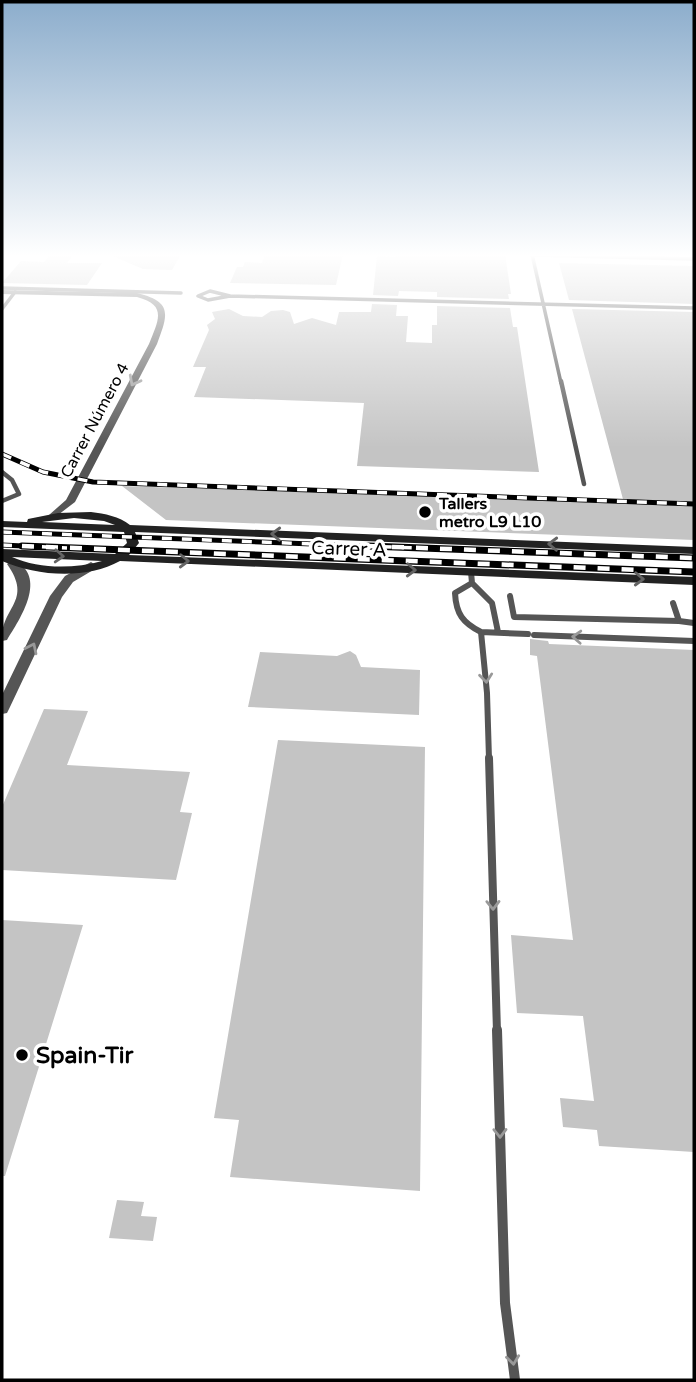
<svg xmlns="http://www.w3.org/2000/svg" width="696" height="1382" viewBox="0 0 696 1382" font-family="'Varela Round',sans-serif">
<rect width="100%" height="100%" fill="#fff"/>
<path fill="#c4c4c4" d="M108 254H181L172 270 143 269Z
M265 254H343L336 285 230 283 237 267H243L245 262 262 263Z
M396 254H505L511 294H508L509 299 437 297V292L399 291 398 296 373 295 377 256 396 257Z
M49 256H72L67 263H102L87 285 2 283 21 261 44 262Z
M559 263 694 266V304L569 300Z
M372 304 397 305 396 316H408L406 342 432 343V325H437V306L510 308 513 327H517L539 472 357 466 364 403 194 397 206 367H193L209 330 207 325 215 319 212 312 229 309 243 316 262 317 271 311 283 310 290 312 294 324 312 318 336 325 339 312H371Z
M572 309 694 312V540L166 520 122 486 624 503Z
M530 639 548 641 549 644 694 650V1152L599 1146 597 1130 563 1127 560 1098 594 1101 583 1016 517 1013 511 935 573 940 537 656 530 655Z
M350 651 356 655 361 667 420 670 419 715 248 707 260 652 337 656Z
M44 709 88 711 67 765 190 772 180 812 192 813 176 880 2 870V807Z
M278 740 425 747 420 1191 230 1177 239 1120 214 1118Z
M2 920 83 925 5 1176H2Z
M117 1200 144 1202 141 1216 157 1217 153 1241 109 1238Z"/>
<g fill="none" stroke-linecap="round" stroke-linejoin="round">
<path stroke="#555" stroke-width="3.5" d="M532 254 561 383
M532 255 694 259
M2 288 181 293
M210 291 230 296 208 300 198 296Z
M230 296 694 308
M2 309 15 292"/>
<path stroke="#555" stroke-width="4.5" d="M561 381 584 484
M2 472 12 480 19 494 2 501"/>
<path stroke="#555" stroke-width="6" d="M471 572 472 583 492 603 498 632
M472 583 455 593C456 614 463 623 481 632
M510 596 514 617 679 621 673 603
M679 621 694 623
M534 635 694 641
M489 759 487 693 481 632 528 634"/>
<path stroke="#555" stroke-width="8" d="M489 758 497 1032"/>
<path stroke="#555" stroke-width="10" d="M497 1030 505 1303 515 1380"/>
<path fill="#555" fill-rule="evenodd" d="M2 290 137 293C173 302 168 314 157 344L75 502 54 518 49 515 66 500 149 344C158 321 168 305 137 297L2 294Z"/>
<path fill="#555" fill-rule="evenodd" d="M13 560C49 576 20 619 7 640L2 641C0 607 34 602 7 564Z
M91 562 97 566 95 569 73 582 62 597 9 709 7 713 2 714V695L50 596 65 576Z"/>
<path fill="#222" fill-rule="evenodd" d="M91 512C105 514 119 516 130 525L694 547V554L135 532 139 543 129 555 694 577V585L120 561C86 580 36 576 2 561V549L115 554 127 543 124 532 2 527V521L27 522 28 519 58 513ZM74 518 104 521 115 525 42 522ZM12 557 102 561C73 569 39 569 12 557Z"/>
<defs>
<path id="rail-far1" d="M2 454 43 472 93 482 694 504
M2 532 415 548
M2 545 67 548"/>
<path id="rail" d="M22 546 694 572
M368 546 694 558"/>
</defs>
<use href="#rail-far1" stroke="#000" stroke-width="5"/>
<use href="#rail" stroke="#000" stroke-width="7"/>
<use href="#rail-far1" stroke="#fff" stroke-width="3.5" stroke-dasharray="10" stroke-linecap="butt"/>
<use href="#rail" stroke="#fff" stroke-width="4.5" stroke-dasharray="12" stroke-linecap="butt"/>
</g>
<defs><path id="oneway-chevron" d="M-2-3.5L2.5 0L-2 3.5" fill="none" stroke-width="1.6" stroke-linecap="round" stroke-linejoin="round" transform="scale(1.75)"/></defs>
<g stroke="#999">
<use href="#oneway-chevron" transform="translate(134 381) rotate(118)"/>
<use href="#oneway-chevron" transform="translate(577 637) rotate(-177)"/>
<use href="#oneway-chevron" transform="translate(32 648) rotate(-64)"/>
<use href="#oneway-chevron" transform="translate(486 678) rotate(84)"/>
<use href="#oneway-chevron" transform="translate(493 905) rotate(89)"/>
<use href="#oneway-chevron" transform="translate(500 1133) rotate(89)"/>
<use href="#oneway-chevron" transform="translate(513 1360) rotate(83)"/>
</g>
<g stroke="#646464">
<use href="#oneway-chevron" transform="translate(276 534) rotate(-178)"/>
<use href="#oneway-chevron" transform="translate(553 544) rotate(-178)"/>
<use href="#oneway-chevron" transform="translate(59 556) rotate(3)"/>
<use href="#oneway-chevron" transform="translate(184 561) rotate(2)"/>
<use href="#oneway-chevron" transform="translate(411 570) rotate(2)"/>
<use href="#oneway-chevron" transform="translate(639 579) rotate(2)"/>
</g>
<linearGradient id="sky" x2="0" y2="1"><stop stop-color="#8cadcc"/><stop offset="0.57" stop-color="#fff"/><stop offset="1" stop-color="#fff" stop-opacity="0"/></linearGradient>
<rect width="696" height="448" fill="url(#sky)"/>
<g fill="#000" stroke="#fff" stroke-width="2.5">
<circle cx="425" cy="512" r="7"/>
<circle cx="22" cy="1055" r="7"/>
</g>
<g text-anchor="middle" stroke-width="7" stroke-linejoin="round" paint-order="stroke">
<g font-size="16" fill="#000" stroke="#fff">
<text transform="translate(94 420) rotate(-62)" y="6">Carrer Número 4</text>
</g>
<g font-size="16" font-weight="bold" fill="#000" stroke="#fff" text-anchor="start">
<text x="439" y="509">Tallers<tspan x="439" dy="18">metro L9 L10</tspan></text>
</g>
<g font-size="19" fill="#000" stroke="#fff">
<text transform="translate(349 548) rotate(2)" y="7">Carrer A</text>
</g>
<g font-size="23" font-weight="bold" fill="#000" stroke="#fff" text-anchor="start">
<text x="36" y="1063">Spain-Tir</text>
</g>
</g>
<rect width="696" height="1382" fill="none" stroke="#000000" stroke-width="7"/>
</svg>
